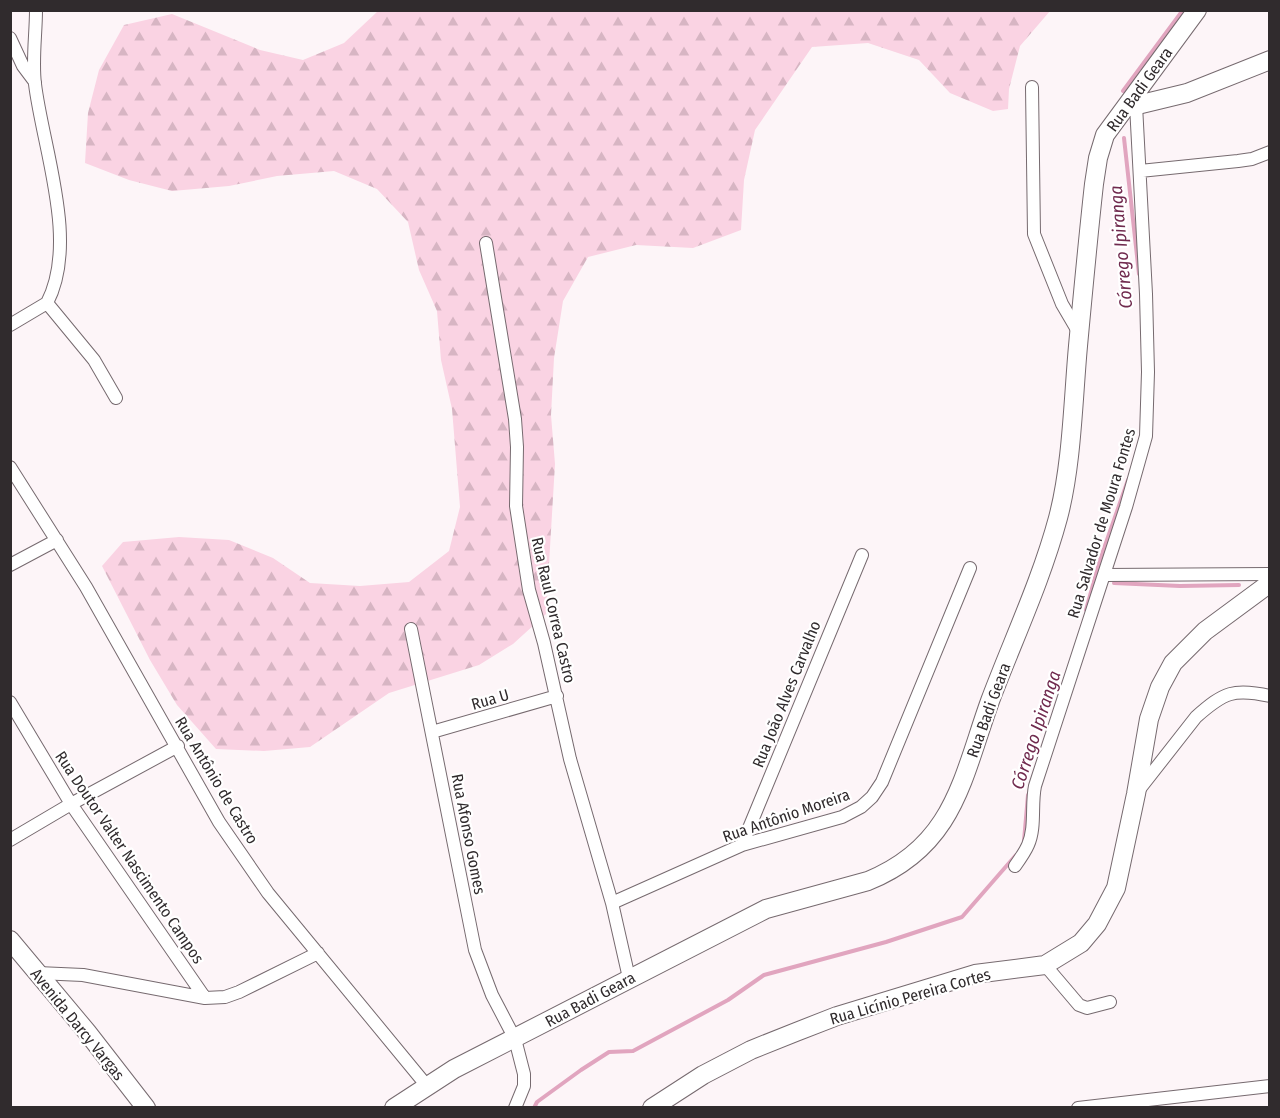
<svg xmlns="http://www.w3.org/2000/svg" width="1280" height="1118" viewBox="0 0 1280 1118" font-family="'Fira Sans Condensed',sans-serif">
<defs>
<pattern id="forest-firs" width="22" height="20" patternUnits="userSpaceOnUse" patternTransform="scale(1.5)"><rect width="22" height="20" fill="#fad3e3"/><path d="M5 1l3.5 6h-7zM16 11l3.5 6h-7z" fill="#d7b5c3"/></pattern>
</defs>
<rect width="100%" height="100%" fill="#fdf5f8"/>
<path fill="url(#forest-firs)" d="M378 11H1050L1020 46 1009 89 1008 109 993 111 950 93 919 60 868 43 812 47 755 130 744 180 741 230 693 248 636 245 588 257 563 301 554 358 551 415 555 464 546 614 513 644 479 665 389 693 310 747 264 751 216 749 177 705 150 660 102 566 123 542 179 537 229 540 273 558 310 583 360 586 409 582 449 551 460 507 452 409 441 360 437 311 419 270 408 222 377 189 334 171 277 176 229 186 172 191 129 180 85 163 88 113 99 70 124 25 172 14 260 50 303 60 344 43Z"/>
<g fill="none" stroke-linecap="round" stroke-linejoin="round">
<path stroke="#e1a5bf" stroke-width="4" d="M1123 91 1183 10
M1124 138 1139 274
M1114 583 1180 586 1239 585
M1086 610 1100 560 1128 480
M1024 841 1028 795
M534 1108 537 1102 581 1070 609 1052 633 1051 728 1000 764 975 886 942 962 917 1016 855"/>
<defs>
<path id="street" d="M36 10C36 34 32 60 35 84 43 149 79 242 47 303
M10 38 23 66 35 82
M1032 87 1034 234 1062 304 1079 333
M1140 171 1238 161 1252 159 1270 152
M486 243 515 419 517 447 516 506 529 590 544 643 570 759 612 903 629 978
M47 303 94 360 116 398
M10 325 47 303
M10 467 86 587 219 822 268 893 427 1086
M10 565 57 540
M1104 575 1270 574
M411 629 475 950 492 995 515 1039 524 1074V1086L515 1108
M10 702 71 804 205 998
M432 732 557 696
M1138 791 1196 717C1224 692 1234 688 1270 696
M10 840 71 804 178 746
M742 845 862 555
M1015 866C1020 859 1025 852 1028 845 1036 827 1031 805 1035 786L1126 507 1146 436 1148 372 1146 294 1136 105
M612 903 742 845 842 817 861 807 872 797 882 782 970 568
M1045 965 1079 1005 1087 1008 1110 1002
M38 973 83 975 205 998 225 997 239 992 318 953
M1078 1108 1270 1086"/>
<path id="secondary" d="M1125 108 1187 93 1270 60
M10 940 87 1032 146 1108
M394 1108 454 1069 766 909 868 881C954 846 962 779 990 701 1013 640 1041 581 1058 518 1072 465 1073 401 1078 346 1083 292 1088 238 1094 184L1098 158 1105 135 1197 10
M652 1108 703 1075 751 1050 796 1032 837 1016 975 974 1045 965 1081 943 1097 924 1116 888 1136 794 1149 719 1160 687 1173 663 1205 631 1270 583"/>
</defs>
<use href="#street" stroke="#766a6f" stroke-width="14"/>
<use href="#secondary" stroke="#766a6f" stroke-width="20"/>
<use href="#street" stroke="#fff" stroke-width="12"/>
<use href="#secondary" stroke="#fff" stroke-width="18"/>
</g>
<g text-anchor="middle" stroke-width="4.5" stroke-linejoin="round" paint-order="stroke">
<g font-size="16" fill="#302b2d" stroke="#fff">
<text transform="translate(1139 89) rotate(-54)" y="6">Rua Badi Geara</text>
<text transform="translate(1101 523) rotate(-73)" y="6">Rua Salvador de Moura Fontes</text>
<text transform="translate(554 610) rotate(77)" y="6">Rua Raul Correa Castro</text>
<text transform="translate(786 694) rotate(-68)" y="6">Rua João Alves Carvalho</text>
<text transform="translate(490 699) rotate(-16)" y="6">Rua U</text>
<text transform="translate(988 710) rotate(-70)" y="6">Rua Badi Geara</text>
<text transform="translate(217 780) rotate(59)" y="6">Rua Antônio de Castro</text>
<text transform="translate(786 815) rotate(-19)" y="6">Rua Antônio Moreira</text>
<text transform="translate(469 834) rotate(79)" y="6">Rua Afonso Gomes</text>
<text transform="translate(130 857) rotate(56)" y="6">Rua Doutor Valter Nascimento Campos</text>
<text transform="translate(910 996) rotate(-16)" y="6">Rua Licínio Pereira Cortes</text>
<text transform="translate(590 999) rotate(-28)" y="6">Rua Badi Geara</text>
<text transform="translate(78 1024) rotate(51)" y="6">Avenida Darcy Vargas</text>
</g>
<g font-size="18" font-style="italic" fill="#702a4e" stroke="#fff">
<text transform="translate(1121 247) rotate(-95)" y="6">Córrego Ipiranga</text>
<text transform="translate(1036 730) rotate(-72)" y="6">Córrego Ipiranga</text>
</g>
</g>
<rect width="1280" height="1118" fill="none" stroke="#302b2d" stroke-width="24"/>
</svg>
